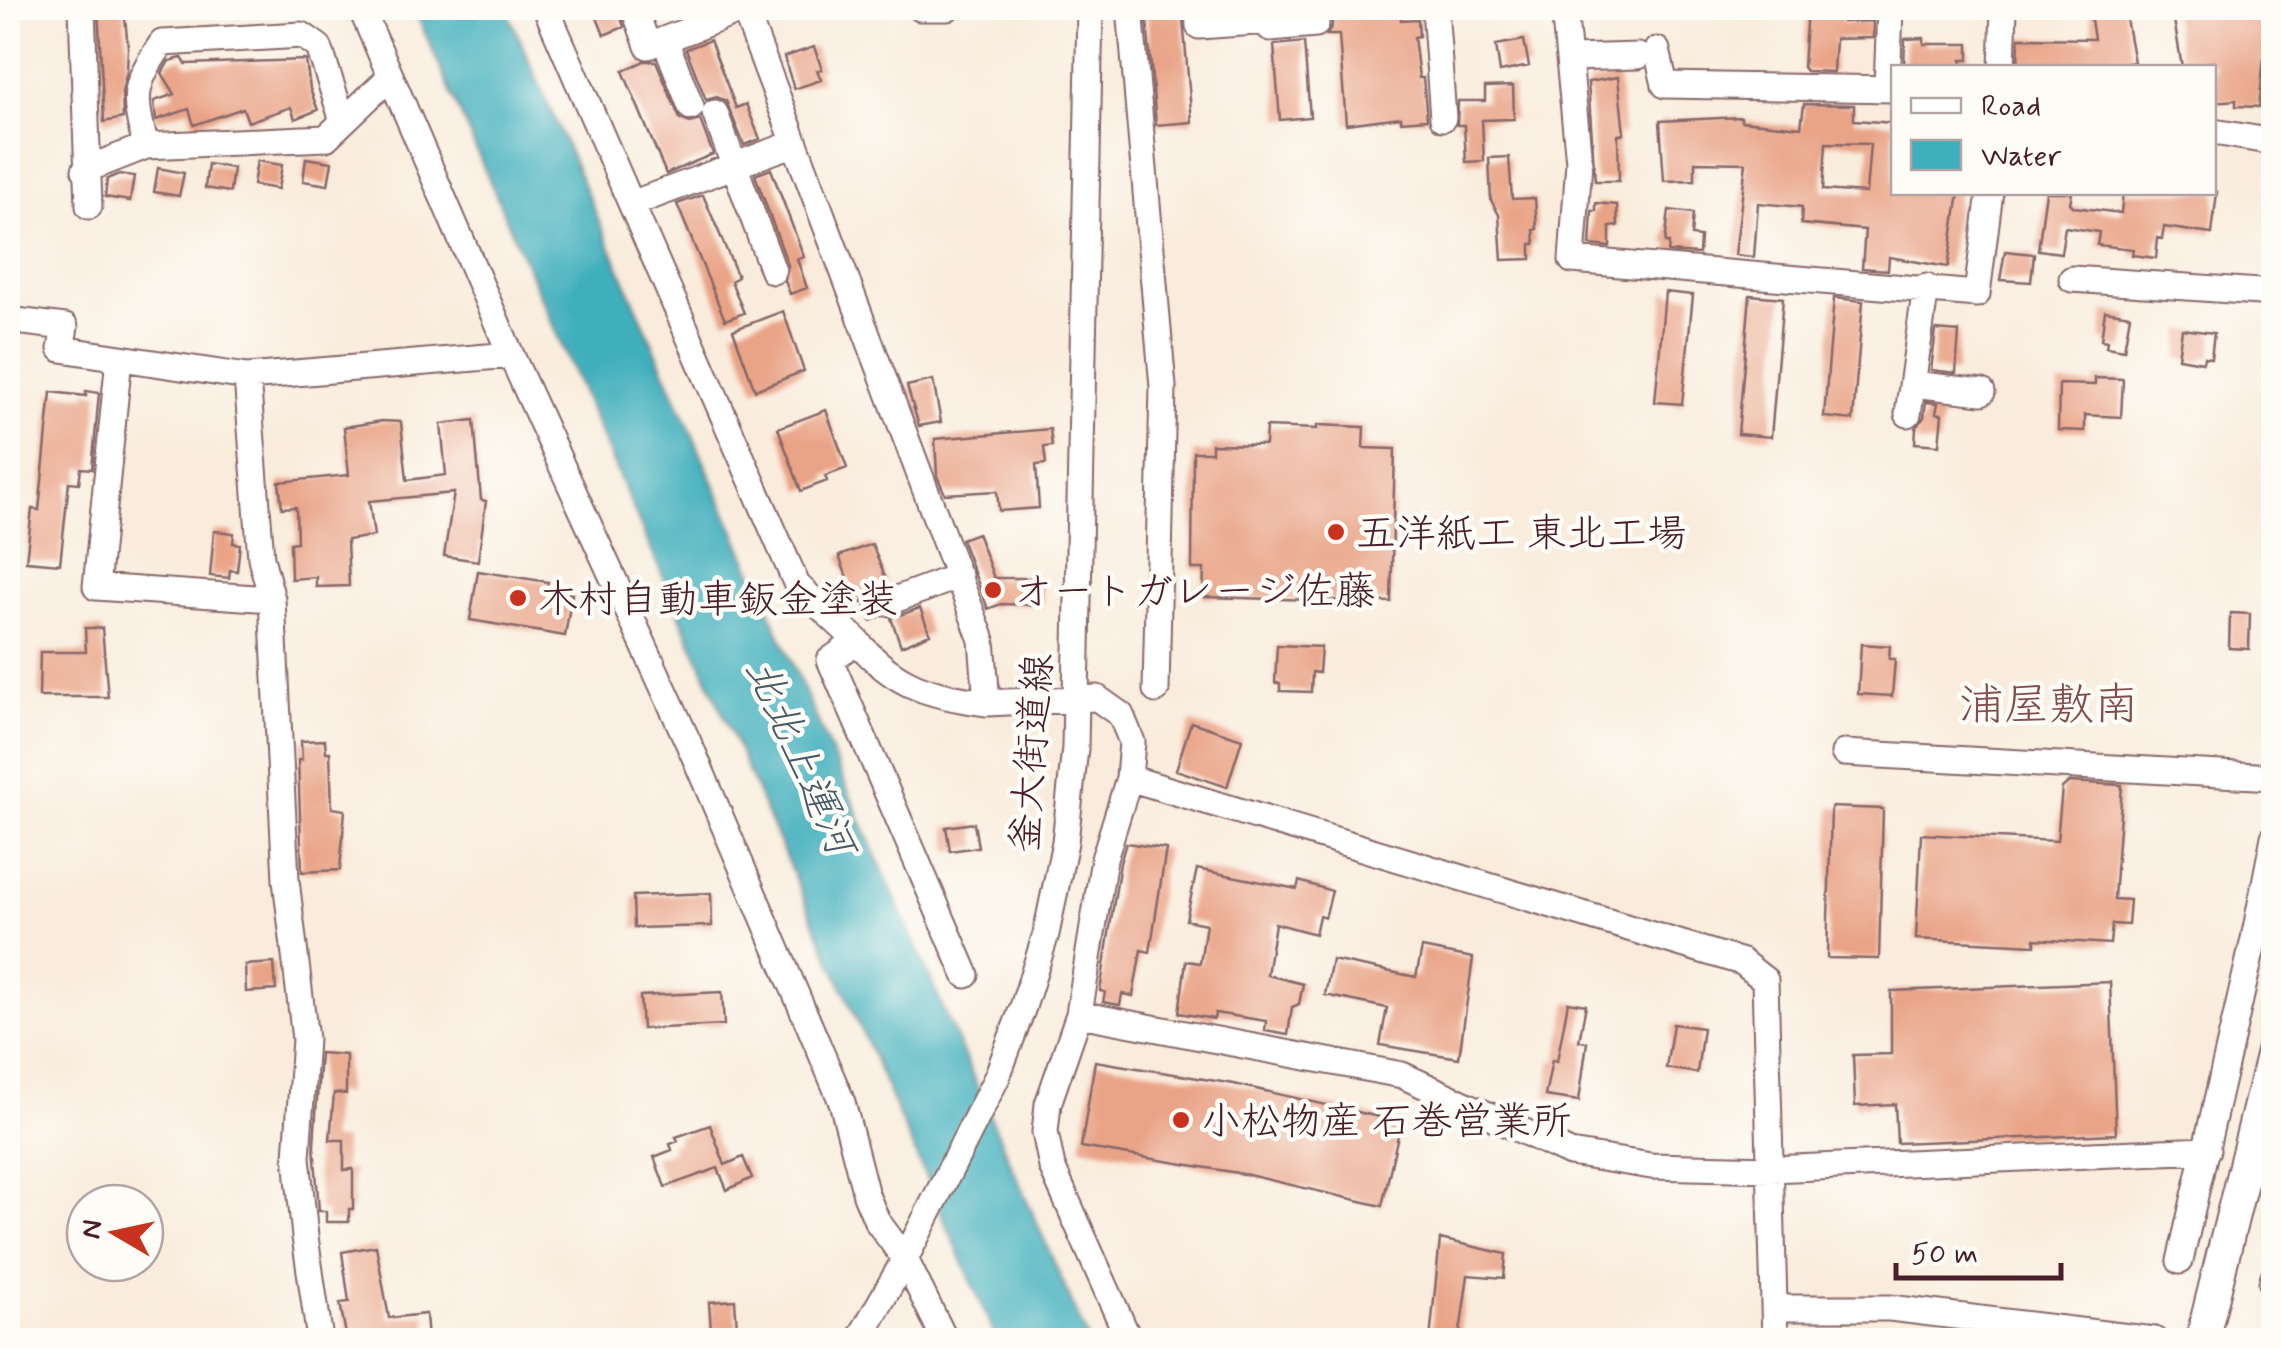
<svg xmlns="http://www.w3.org/2000/svg" width="2281" height="1348" viewBox="0 0 2281 1348" font-family="Mynerve,'Klee One',sans-serif">
<rect width="100%" height="100%" fill="#fdfcf7"/>
<filter id="ink" filterUnits="userSpaceOnUse"><feTurbulence type="fractalNoise" baseFrequency=".01" numOctaves="2"/><feDisplacementMap in="SourceGraphic" scale="20" xChannelSelector="R" yChannelSelector="G"/><feConvolveMatrix kernelMatrix="1 2 1 2 8 2 1 2 1" color-interpolation-filters="sRGB"/></filter>
<filter id="wash" filterUnits="userSpaceOnUse"><feTurbulence type="fractalNoise" baseFrequency=".0048" numOctaves="4" result="noise"/><feDisplacementMap in="SourceGraphic" scale="40" xChannelSelector="R" yChannelSelector="G"/><feGaussianBlur stdDeviation="2.25" result="paint"/><feColorMatrix in="noise" values="0 0 0 0 0 0 0 0 0 0 0 0 0 0 0 0 0 1.4 0 .05"/><feComposite in="paint" operator="in"/></filter>
<g filter="url(#wash)">
<rect width="100%" height="100%" fill="#f9ecdc"/>
<path fill="#40afbc" stroke="#456774" stroke-width="2.5" d="M414 8H506L1088 1340H997Z"/>
<g id="blocks">
<path fill="#e9a386" fill-rule="evenodd" d="M98 8H124L128 48 127 71 122 92 123 118 104 122Z
M593 8H618L624 27 604 35Z
M1146 8H1182L1192 122 1156 125Z
M1332 8H1400L1401 20 1418 19 1419 36 1414 37 1419 78H1423L1427 119 1401 121V117L1346 124 1339 35H1327L1332 25Z
M1807 8H1842V22L1873 21V38L1835 39 1833 72 1806 71 1803 67Z
M2089 8H2124L2134 62 2103 68H2018L2019 38 2094 39Z
M2172 8H2263L2270 55 2264 56 2259 107 2236 106V100L2214 102V62L2182 67Z
M1924 38V44H1969V60H1962V68H1904L1905 39Z
M710 40 736 108 746 104 760 139 744 145 726 101 717 97 706 100 686 49Z
M1524 40 1529 66 1500 72 1496 45Z
M1304 42 1310 117 1280 120 1274 45Z
M814 47 822 69 817 70 821 80 794 89 784 57Z
M182 58 186 64 306 60 310 89 318 110 295 119 291 107 248 122 243 108 194 125 189 109 156 120 154 101 175 94 162 73 169 61Z
M644 61H656L680 119 690 123 700 120 713 154 666 174 623 71Z
M1618 77 1624 134 1618 135 1619 181H1595L1588 82Z
M1513 86 1514 119 1482 120 1484 161 1466 162 1464 125H1457L1458 101H1485V87Z
M1804 104 1854 105V120L1894 123V192H1959L1948 267 1889 257 1888 270 1862 268 1865 230 1801 224 1802 207 1758 203 1754 257 1735 255 1746 163 1695 162V180L1664 181 1660 121 1741 117V121L1801 127ZM1826 143 1870 144 1866 193 1823 190Z
M1509 157 1512 199 1535 198 1537 229 1534 230 1535 244H1531V259L1502 260 1499 215 1491 200 1489 158Z
M306 158 332 162 328 185 303 181Z
M257 161 282 165 278 189 253 185Z
M208 164 233 168 230 192 205 188Z
M158 168 184 173 179 196 154 192Z
M771 169 804 257 797 259 807 288 790 294 785 281 788 265 755 175Z
M119 174 134 176 130 201 105 197 107 179Z
M2046 192H2072L2070 203 2074 207 2121 213 2123 192H2217L2212 234 2164 227 2162 239 2158 238 2156 258 2132 255 2133 249 2097 245 2099 232 2065 227 2061 253 2038 250Z
M703 195 738 277 731 281 744 313 725 320 677 204Z
M1596 203 1617 205 1618 226 1610 227V247L1590 245 1592 211H1596Z
M1669 210 1693 213 1691 236 1700 237 1699 254 1668 252 1669 243H1665Z
M2005 251 2034 254 2031 282 2000 280Z
M1665 292 1693 295 1682 404 1655 402Z
M1750 295 1783 298 1771 437 1738 434Z
M1834 298 1863 301 1853 420 1824 417Z
M783 311 804 371 755 390 733 330Z
M2105 311 2130 315 2124 350 2106 347 2107 341 2101 340Z
M2182 329 2214 333 2211 358 2204 357 2203 362 2178 358Z
M1936 330 1959 332 1956 373 1931 370Z
M2095 378 2123 379 2121 417 2085 415V431L2058 430 2059 384 2095 385Z
M933 380 941 422 919 426 907 386Z
M86 391 99 393 92 469 81 468 79 483 69 482 60 564 26 561 32 509 39 510 51 392 86 396Z
M1926 402 1938 403 1936 413 1942 414 1939 445 1915 443 1916 428 1924 417Z
M826 410 847 468 825 476 827 481 801 491 778 428Z
M474 420 481 500 486 501 478 561 444 556 454 493 369 501 374 536 347 540 349 586 316 587V577L291 579 290 543 297 542 296 507 282 508 279 482 349 475 344 427 382 421 401 422 407 480 446 475 441 424Z
M1317 425 1364 427 1363 448 1395 449 1391 602 1203 597 1204 569H1192L1193 452H1212V444L1265 445 1266 427 1317 429Z
M1050 429 1052 446 1044 447 1046 464 1036 465 1039 508 999 511 997 491 945 494 937 476 935 439Z
M214 531 234 533 233 543 240 544 237 571 230 570 229 578 210 576Z
M977 533 994 578H1042V605L1001 604 988 609 961 539Z
M872 544 888 585 874 592 870 599 871 610 879 617 871 621 864 601 857 604 839 556Z
M478 571 548 582 546 590 572 594 565 636 470 620Z
M920 608 930 634 901 646 891 618Z
M2230 613 2250 614 2249 649 2229 648Z
M85 628H102L108 697H39L40 652H86Z
M1861 644 1890 646 1889 659H1895L1892 696 1858 694Z
M1277 645 1321 647 1319 673 1312 672 1311 692 1280 691V683H1275Z
M1191 722 1242 739 1227 787 1176 770Z
M325 740 326 752H330L332 808 345 810 340 870 302 872 298 760H302L301 741Z
M2069 782 2122 785 2114 899 2130 900 2128 925 2112 924 2110 944 2035 939V945L1916 939 1921 834 2057 841 2062 788Z
M1831 807 1883 809 1879 959 1827 958Z
M974 823 978 847 950 851 946 827Z
M1126 843 1166 849 1150 952 1141 950 1133 996 1122 994 1120 1005 1103 1002 1105 992 1100 991 1120 863Z
M1197 869 1297 889 1299 881 1332 891 1325 918 1319 916 1315 934 1275 923 1267 975 1303 984 1299 1004 1292 1007 1288 1035 1265 1031 1266 1021 1215 1013 1214 1019 1179 1013 1186 961 1200 963 1206 924 1186 920Z
M711 893 712 926 634 928 633 896Z
M1422 948 1473 958 1459 1058 1380 1045 1387 1008 1325 995 1332 960 1416 977Z
M274 963 276 990 246 992 245 965Z
M2110 982 2116 1134 1897 1143 1895 1104 1855 1106 1853 1055 1891 1054V991Z
M722 992 724 1025 642 1029 640 996Z
M1568 1002 1586 1005 1579 1041 1587 1042 1579 1101 1545 1096 1552 1060 1557 1061Z
M1673 1024 1703 1028 1697 1073 1666 1068Z
M320 1053 346 1055V1094L334 1093 330 1140H344V1170L353 1169V1209H349V1222H326V1211H319L314 1145Z
M1095 1061 1234 1084 1401 1122 1382 1206 1244 1174 1081 1147Z
M710 1125 725 1165 743 1157 752 1178 727 1190 718 1168 665 1187 654 1157 672 1150 670 1144 678 1141 676 1137Z
M1440 1239 1506 1254 1504 1278 1468 1275 1459 1340H1430Z
M376 1246 389 1318 426 1314 428 1340H347L340 1303 349 1302 342 1252Z
M735 1300 737 1328 711 1330 709 1302Z"/>
</g>
</g>
<g filter="url(#ink)">
<use href="#blocks" fill-opacity="0" stroke="#876769" stroke-width="2.5"/>
<g fill="none" stroke-linecap="round" stroke-linejoin="round">
<defs>
<path id="minor" d="M82 8 89 206
M361 8 511 355 694 755 842 1102 866 1195 877 1221 905 1259 945 1340
M546 8 797 585 857 641 830 660 966 975
M634 8 648 46 744 9
M744 8 982 640 987 703 1097 698 1121 715 1132 742 1129 778 1104 859 1079 1014 1048 1104 1045 1132 1052 1167 1129 1340
M920 8H947
M1130 8 1163 387 1156 690
M1198 8 1199 26 1269 21 1270 28 1316 24V8
M1435 8 1443 118
M1564 8 1579 162 1572 260 1977 294 1990 192
M665 40 691 107
M1657 50 1665 85 1894 89
M1571 58 1638 56
M2002 68 2004 8
M1887 88 1890 8
M715 113 773 271
M2214 132 2274 142
M146 146C133 96 132 87 162 43L302 35 319 47 343 121
M85 170 146 146 326 138 390 77
M634 203 795 143
M2072 279 2274 293
M8 320 65 327 61 349 247 377 511 355
M119 358 96 587 272 599
M247 377 261 558 272 599 286 880 305 1039 297 1157 305 1237 320 1340
M1913 384 1982 392
M1908 414 1926 287
M886 603 959 576
M857 641C894 686 931 696 987 703
M1844 753 2274 777
M1129 778 1742 962 1765 980 1775 1340
M1079 1014 1402 1075 1570 1153 1651 1166 1771 1169 2207 1150
M2180 1261 2254 939 2274 837
M2272 1283 2274 1276
M1774 1308H1890L2154 1340
M859 1340 905 1259 997 1077 1023 1007 1046 934 1065 842 1075 748 1090 8"/>
<path id="major" d="M2202 1340 2274 1048"/>
</defs>
<use href="#minor" stroke="#876769" stroke-width="29"/>
<use href="#major" stroke="#876769" stroke-width="36"/>
<use href="#minor" stroke="#fff" stroke-width="25"/>
<use href="#major" stroke="#fff" stroke-width="32"/>
</g>
</g>
<g fill="#c8321e" stroke="#fdfcf7" stroke-width="4">
<circle cx="1336" cy="532" r="10"/>
<circle cx="993" cy="590" r="10"/>
<circle cx="518" cy="598" r="10"/>
<circle cx="1181" cy="1120" r="10"/>
</g>
<g text-anchor="middle" stroke-width="9" stroke-linejoin="round" paint-order="stroke">
<g font-size="40" fill="#4a1f2b" stroke="#fdfcf7" text-anchor="start">
<text x="1356" y="546">五洋紙工 東北工場</text>
<text x="1013" y="604">オートガレージ佐藤</text>
<text x="538" y="612">木村自動車鈑金塗装</text>
<text x="1201" y="1134">小松物産 石巻営業所</text>
</g>
<g font-size="40" fill="#4a1f2b" stroke="#fdfcf7">
<text transform="translate(1030 753) rotate(-86)" y="14">釜大街道線</text>
</g>
<g font-size="42" font-style="italic" fill="#465965" stroke="#fdfcf7">
<text transform="translate(802 756) rotate(66)" y="15">北北上運河</text>
</g>
<g font-size="45" fill="#824d4b" stroke="#fdfcf7">
<text x="2049" y="719">浦屋敷南</text>
</g>
</g>
<rect width="2281" height="1348" fill="none" stroke="#fdfcf7" stroke-width="40"/>
<rect x="1891" y="65" width="325" height="130" fill="#fdfcf7" stroke="#b5a4a5" stroke-width="2.5"/>
<rect x="1911" y="98" width="50" height="15" fill="#ffffff" stroke="#b5a4a5" stroke-width="2.5"/>
<text x="1981" y="115" font-size="30" fill="#4a1f2b">Road</text>
<rect x="1911" y="140" width="50" height="30" fill="#40afbc" stroke="#b5a4a5" stroke-width="2.5"/>
<text x="1981" y="165" font-size="30" fill="#4a1f2b">Water</text>
<g transform="translate(115 1233) rotate(279)"><circle r="48" fill="#fdfcf7" stroke="#b5a4a5" stroke-width="2.5"/>
<path d="M0-8L18 38L0 25L-18 38Z" fill="#c8321e"/>
<text y="-15" font-size="28" font-weight="bold" text-anchor="middle" fill="#4a1f2b">N</text>
</g>
<path d="M1896 1263v15h165v-15" fill="none" stroke="#4a1f2b" stroke-width="5"/>
<text x="1911" y="1263" font-size="30" fill="#4a1f2b" stroke="#fdfcf7" stroke-width="8" paint-order="stroke">50 m</text>
</svg>
